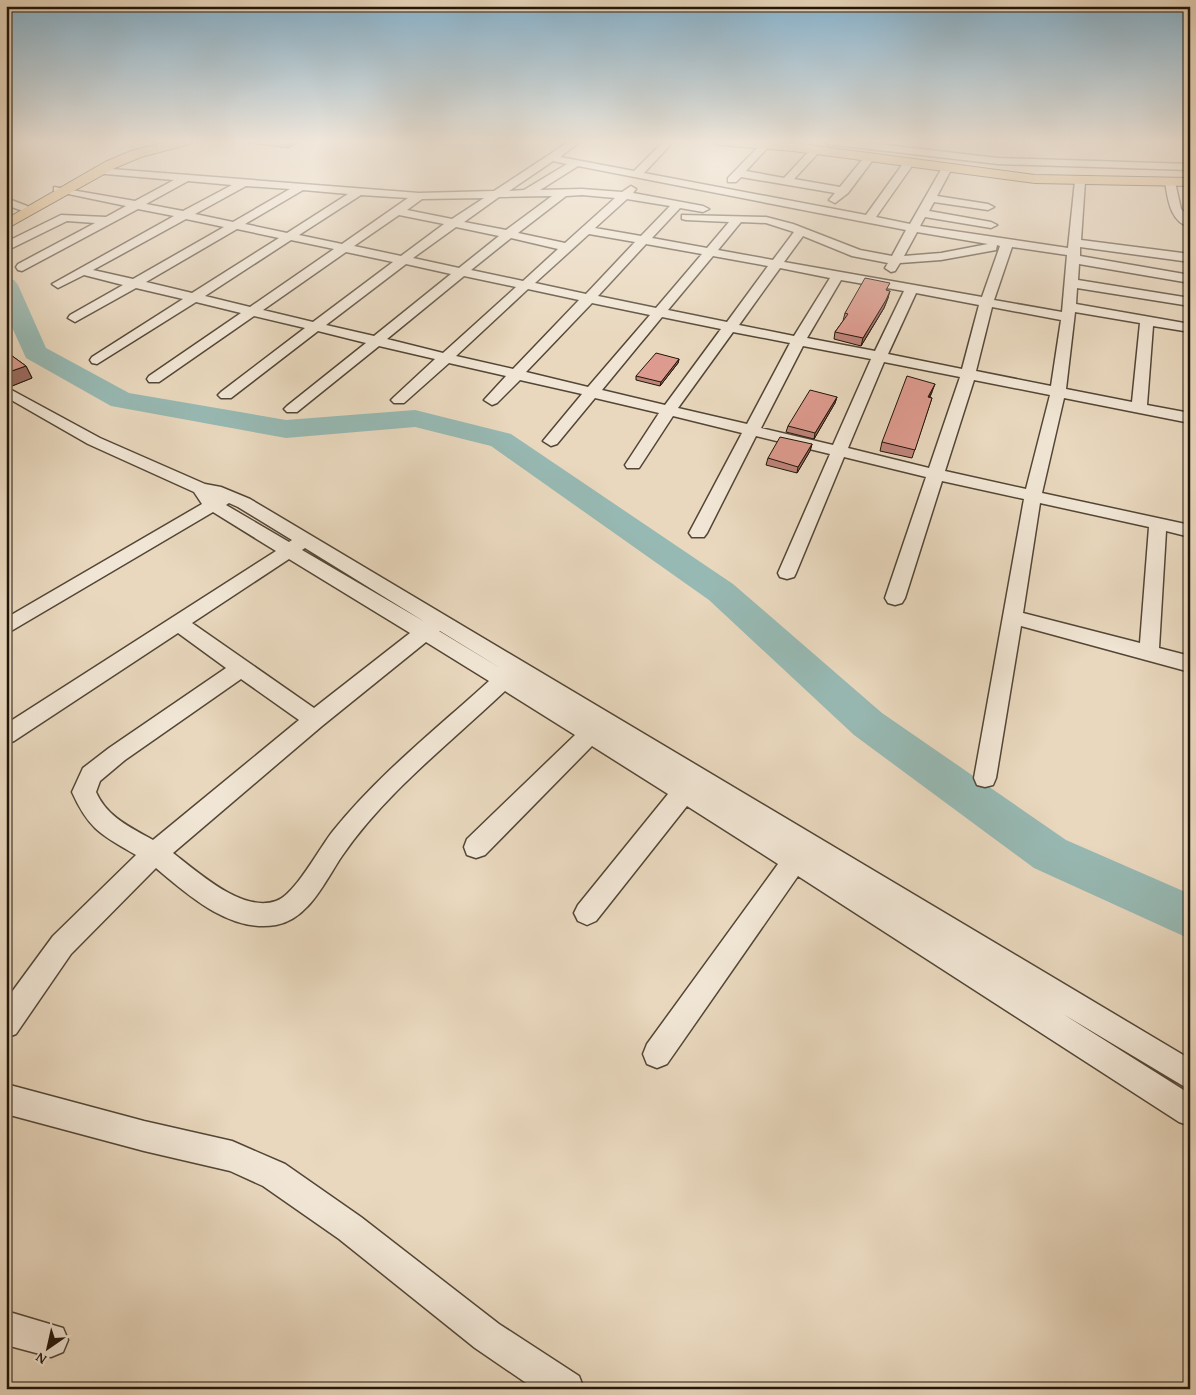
<svg xmlns="http://www.w3.org/2000/svg" width="1196" height="1395" viewBox="0 0 1196 1395" font-family="'Gentium Book Plus',serif">
<rect width="100%" height="100%" fill="#e9d8be"/>
<filter id="stains"><feTurbulence type="fractalNoise" baseFrequency=".004" numOctaves="4"/><feColorMatrix values="0 0 0 0 .2 0 0 0 0 .09 0 0 0 0 .02 0 0 0 .5 -.17"/></filter>
<radialGradient id="worn" r=".72"><stop offset=".6" stop-color="#630" stop-opacity="0"/><stop offset="1" stop-color="#630" stop-opacity=".3"/></radialGradient>
<g fill="none" stroke-linecap="round" stroke-linejoin="round">
<path fill="#97b9b3" fill-rule="evenodd" d="M6 278 14 280 18 285 46 348 129 393 286 420 415 410 511 434 733 584 882 713 1066 840 1190 894V939L1034 868 854 735 709 600 491 446 415 427 286 438 111 406 26 358 6 314Z"/>
<defs>
<path id="minor" d="M570 141H581L560 157 634 171 664 141H674L644 173 866 215 905 161 909 160 914 163 876 217 910 224 942 168 947 165 952 168 937 196 988 204 994 207 988 210 934 202 929 211 991 222 997 225 991 228 925 217 920 226 1068 248 1075 181 1080 178 1085 181 1081 240 1190 254V262L1080 247V256L1190 275V283L1079 264 1078 280 1190 298V306L1077 288 1076 304 1190 324V332L1153 326 1147 405 1190 413V423L1064 398 1042 493 1190 525V537L1166 531 1159 648 1190 656V672L1021 626 996 778 993 785 985 787 977 785 974 778 1024 499 942 481 905 598 902 603 895 605 888 603 885 598 926 477 844 457 796 573 794 577 787 579 780 577 778 573 830 454 756 436 707 533 704 537H692L689 533 742 433 673 416 639 468H627L625 465 659 413 595 398 557 444 551 446 543 441 582 394 520 380 497 403 492 405 484 400 506 376 449 363 404 403H394L391 400 394 397 435 359 379 346 297 412H287L284 409 287 406 366 343 318 331 231 398H221L218 395 221 392 305 328 254 316 159 382H149L147 379 149 376 241 313 196 302 97 364 92 363 90 360 92 357 183 299 136 288 75 322 68 318 70 315 123 285 84 275 58 288 52 284 174 216 138 209 22 271 18 270 16 267 18 264 95 223 67 221 6 251V242L61 215 106 217 126 206 54 191V187L135 201 174 180 94 173V169L98 168 419 193 494 191ZM553 161 567 164 524 190 509 191ZM578 166 906 230 892 256 860 250 793 224 766 217 682 215V219L686 220 729 222 707 248 652 238 680 208 703 212 709 209 703 206 633 193 636 189 631 186 622 192 582 189 540 190ZM188 181 232 185 183 211 146 204ZM246 186 290 189 233 222 195 214ZM303 190 348 194 287 233 245 224ZM361 195 408 198 342 244 299 235ZM582 195 615 198 565 243 518 233 566 196ZM552 196 506 230 464 222 499 197ZM484 198 452 219 407 210 422 199ZM627 199 670 206 641 236 595 228ZM399 215 444 224 401 256 354 246ZM186 219 224 227 133 279 93 270ZM741 222 766 223 794 232 773 260 718 250ZM456 227 499 236 459 268 413 258ZM237 229 279 238 192 293 146 282ZM917 232 988 244 941 253 904 256ZM589 234 635 242 586 294 535 283ZM803 236 852 256 888 263 885 268 891 272 895 271 900 263 941 260 996 250 997 245 1000 246 982 297 784 262ZM511 238 558 249 523 281 471 270ZM291 240 334 249 250 307 205 296ZM646 244 702 254 656 308 598 296ZM1012 247 1067 255 1062 312 994 300ZM346 252 393 262 313 322 263 310ZM713 256 768 266 727 322 668 310ZM406 264 451 274 374 336 326 325ZM780 268 830 278 794 336 739 325ZM464 276 516 287 443 353 387 339ZM841 280 904 291 875 351 807 338ZM528 289 579 300 513 369 456 356ZM916 293 979 305 962 369 888 354ZM592 303 650 315 588 387 526 372ZM992 307 1061 320 1051 386 976 371ZM1075 312 1140 323 1132 402 1066 389ZM662 317 721 329 665 405 602 390ZM733 332 790 343 747 424 678 408ZM803 346 871 359 833 445 761 428ZM884 362 960 377 929 468 848 448ZM974 380 1050 395 1026 489 945 471ZM1040 503 1149 527 1140 643 1023 613Z
M766 141 771 144 746 171 784 178 812 148 816 147 821 150 794 179 840 187 866 155 875 157 848 193 835 203 829 200 835 193 741 177 736 182H728V178L763 142Z
M822 141H851L998 158 1190 164V170L998 164 827 144Z
M1170 179 1175 182 1181 209 1190 217V227C1170 222 1168 199 1165 182Z
M6 198 27 206 29 208 23 211 6 205Z
M6 387 100 438 205 484 221 487 250 499 1190 1059V1090L1063 1014 1190 1094V1126L1179 1122 798 876 667 1064 657 1068 647 1064 643 1054 647 1044 778 864 687 806 596 921 587 925 578 921 574 913 578 905 668 794 592 746 485 855 476 858 467 855 464 847 467 839 575 735 505 691C449 744 386 792 342 856 325 881 309 919 276 925 230 933 188 895 156 868L71 954 16 1034 6 1038V1000L53 936 136 855C102 835 89 830 72 792L83 768 109 748 226 668 178 633 14 741 6 744V724L276 551 213 512 6 634V618L202 504 194 492 88 444 6 397ZM229 503 238 507 292 540 289 542 226 505ZM305 548 425 622 302 550ZM289 559 410 633 314 708 192 623ZM439 631H440L502 669ZM426 642 489 681C435 730 379 774 333 831 320 847 295 895 276 901 242 913 198 872 173 853L322 726ZM241 679 299 720 153 840C130 827 107 817 96 792L100 781 125 760Z
M6 1084 144 1121 232 1141 285 1164 361 1217 499 1324 579 1376 584 1389H535L475 1348 339 1239 263 1186 230 1171 144 1151 6 1114Z
M6 1311 63 1328 68 1340 63 1352 51 1357 6 1345Z"/>
<path id="primary" d="M171 141H192L190 144 141 157 115 168 6 229V219L105 162 131 151Z
M711 141 793 143 1035 175 1190 178V186L1035 183 793 151 717 145Z"/>
</defs>
<use href="#minor" stroke="#534636" stroke-width="3"/>
<use href="#primary" stroke="#211509" stroke-width="2"/>
<use href="#minor" fill="#f1e6d5" fill-rule="evenodd"/>
<use href="#primary" fill="#e4bc7f" fill-rule="evenodd"/>
</g>
<path fill="#be847a" stroke="#211509" d="M247 141H300L288 148 248 143Z
M888 290V298L884 308 861 346 834 339 835 332 843 321 845 313Z
M6 350 8 353 26 366 32 378 12 386 6 381Z
M679 359 678 363 660 386 636 380V376Z
M932 392 930 397 932 398 912 458 880 451 882 442Z
M837 397 835 403 814 439 786 432 788 426Z
M812 444 810 451 797 473 766 465 768 458Z"/>
<path fill="#9b6c63" stroke="#211509" d="M287 141H300L288 148Z
M890 291 888 298 884 308 861 346 863 338Z
M679 359 678 363 660 386 661 382Z
M26 366 32 378 12 386 6 376V373Z
M935 384 932 392 925 405 928 397Z
M837 397 835 403 814 439 815 433Z
M812 444 810 451 797 473 798 467Z"/>
<path fill="#dd9a8e" stroke="#211509" d="M865 278 890 283 886 290 890 291 886 300 863 338 835 332 848 314 845 313Z
M6 350 8 353 26 366 6 373Z
M656 353 679 359 661 382 636 376Z
M907 376 935 384 928 397 932 398 915 450 882 442Z
M810 390 837 397 815 433 788 426Z
M780 437 812 444 798 467 768 458Z"/>
<linearGradient id="sky" x2="0" y2="1"><stop stop-color="#87b6d3"/><stop offset="0.42" stop-color="#f5ede2"/><stop offset="1" stop-color="#f5ede2" stop-opacity="0"/></linearGradient>
<rect width="1196" height="336" fill="url(#sky)"/>
<rect width="1196" height="1395" fill="none" stroke="#e9d8be" stroke-width="25"/>
<rect x="8" y="8" width="1181" height="1380" fill="none" stroke="#211509" stroke-width="2.5"/>
<rect x="12" y="12" width="1171" height="1370" fill="none" stroke="#211509"/>
<g transform="translate(48 1348) rotate(214)" stroke="#f1e6d5" stroke-width="4" paint-order="stroke">
<path d="M0-4L9 19L0 12L-9 19Z" fill="#211509"/>
<text y="-8" font-size="14" font-weight="bold" text-anchor="middle" fill="#211509">N</text>
</g>
<rect width="100%" height="100%" filter="url(#stains)"/>
<rect width="100%" height="100%" fill="url(#worn)"/>
</svg>
